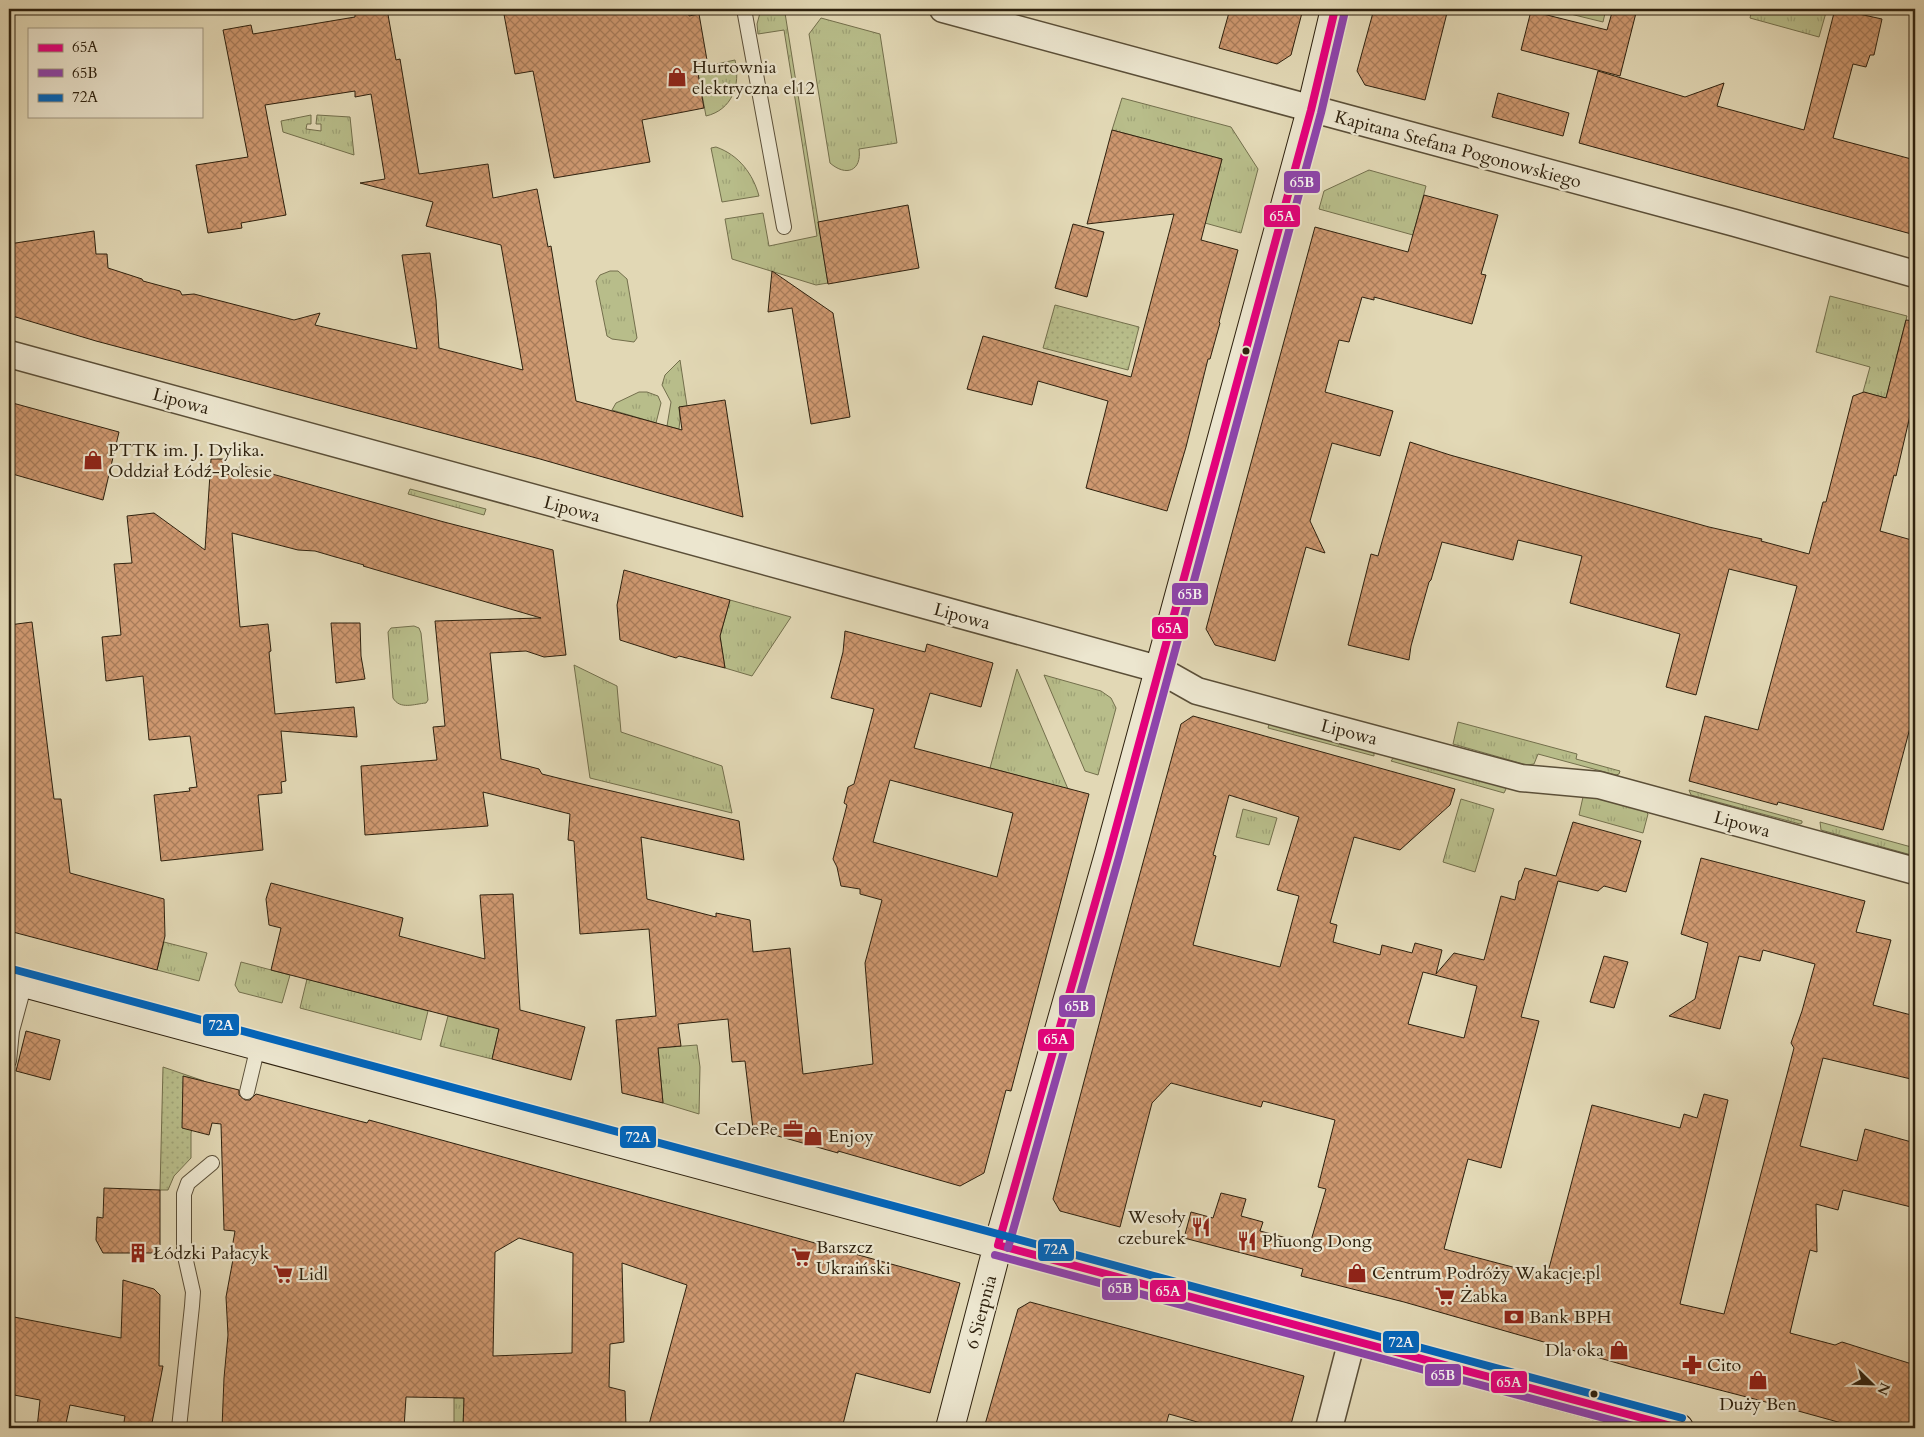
<svg xmlns="http://www.w3.org/2000/svg" width="1924" height="1437" font-family="Cardo,serif">
  <defs>
    <pattern id="grass-tufts" width="24" height="20" patternUnits="userSpaceOnUse" patternTransform="scale(1.25)"><rect width="24" height="20" fill="#b8bd8a"/><path d="M3 7l-1-3M5 7V3M7 7l1-3M15 17l-1-3M17 17v-4M19 17l1-3" fill="none" stroke="#9ea276"/></pattern>
    <pattern id="garden-dots" width="8" height="8" patternUnits="userSpaceOnUse" patternTransform="scale(1.25)"><rect width="8" height="8" fill="#b8bd8a"/><path d="M2 2h.1M6 6h.1" fill="none" stroke="#9ea276" stroke-width="1.8" stroke-linecap="round"/></pattern>
    <pattern id="building-cross-hatch" width="8" height="8" patternUnits="userSpaceOnUse" patternTransform="scale(1.25)"><rect width="8" height="8" fill="#ce9870"/><path d="M0 0l8 8M0 8l8-8" fill="none" stroke="#a87c5a"/></pattern>
  </defs>
  <rect width="100%" height="100%" fill="#e2d8b5"/>
  <filter id="stains"><feTurbulence type="fractalNoise" baseFrequency=".004" numOctaves="4"/><feColorMatrix values="0 0 0 0 .2 0 0 0 0 .09 0 0 0 0 .02 0 0 0 .5 -.17"/></filter>
  <radialGradient id="worn" r=".72"><stop offset=".6" stop-color="#630" stop-opacity="0"/><stop offset="1" stop-color="#630" stop-opacity=".3"/></radialGradient>
  <!-- grass -->
  <path fill="url(#grass-tufts)" stroke="#736f4c" d="M761,9h10l14,4 43,270 -12,2 -84,-26 -7,-40 38,-6 6,33 48,-10 -33,-206 -26,4 -1,-10z
    M1550,9h56l-3,13z
    M1752,9h75l-8,28 -69,-19z
    M821,18l59,16 17,109 -38,6c3,22 -13,28 -29,14l-21,-129z
    M735,60c6,25 -3,50 -29,56l-9,-48z
    M1122,98l109,29 27,42 -17,64 -36,-10 17,-64 -110,-29z
    M311,115v9h-4l-1,5 15,2v-7h-5l1,-9 33,2 4,38 -71,-23 -2,-11z
    M716,147c23,8 37,27 43,49l-37,6 -11,-54z
    M1369,170l57,16 -13,49 -94,-26 5,-18z
    M610,271h8l9,8 10,59 -3,4 -22,-3 -5,-3 -11,-55 4,-6z
    M1830,296l77,20 -21,82 -23,-6 7,-25 -54,-15z
    M680,360l7,46 -8,1 1,12 -1,10 -12,-3 4,-24 -9,-17 3,-10z
    M639,392h8l11,4 3,7 -5,20 -44,-13 4,-7z
    M410,489l76,20 -2,6 -76,-21z
    M730,600l61,17 -39,59 -27,-8 -5,-32z
    M414,626l5,2 2,5 7,67 -2,3c-12,1 -26,7 -33,-5l-5,-66 3,-4z
    M574,665l43,21 4,46 101,34 10,47 -142,-35z
    M1017,669l51,120 -78,-21z
    M1044,675l57,16 10,7 5,10 -18,67 -13,-4z
    M1458,722l119,32 -1,5 44,12 -1,3 -3,1 -78,-21 -4,10 -7,1 -74,-21z
    M1269,724l105,28v4l-106,-28z
    M1395,756l109,30 2,3 -2,4 -113,-32z
    M1689,790l113,31v2l-2,1 -109,-29z
    M1583,797h14l47,13 4,4 -5,19 -64,-18z
    M1461,799l33,10 -19,63 -32,-10z
    M1243,809l34,9 -8,27 -33,-8z
    M1820,822l95,26v8l-94,-26z
    M164,942l43,11 -8,28 -42,-11z
    M241,962l49,13 -8,28 -43,-11 -4,-7z
    M307,979l121,32 -7,29 -121,-32z
    M503,1012l-11,47 -52,-13 8,-30 42,11z
    M697,1045l3,22 -1,47 -36,-11 -5,-55z
    M454,1398h10l-1,30h-9z"/>
  <!-- garden -->
  <path fill="url(#garden-dots)" stroke="#736f4c" d="M1055,305l84,22 -11,43 -85,-22z
    M163,1067l41,14 -13,52v25l-17,18 -6,14h-8z"/>
  <!-- building -->
  <path fill="url(#building-cross-hatch)" stroke="#2e210e" fill-rule="evenodd" d="M355,9h32l9,51 4,-1 19,115 69,-10 5,34 44,-9 11,58 3,-1 25,155 106,29 -3,-23 46,-7 18,117 -203,-58 -444,-118 -87,-26v-71l85,-13 2,23h11l1,14 34,11 1,2 37,10 2,4 12,-1 100,26 26,-7 -5,12 102,24 -15,-94 28,-2 6,47 3,48 84,22 -22,-125 -75,-19 7,-24 -73,-19 25,-4 -14,-85 -16,3v-6l-90,14 21,110 -45,8 1,5 -34,5 -12,-68 52,-8 -25,-127 28,-5 2,9 102,-17z
    M503,9h185l1,7 10,-2 9,52 -11,2 7,40 -62,12 8,42 -96,16 -21,-107 -18,3z
    M1230,9h73l-12,46 -14,9 -58,-16z
    M1374,9h74l-23,91 -60,-15 -8,-14z
    M1613,9h24l-17,67 -99,-26 10,-39 76,19z
    M1835,9h26l-2,5 23,5 -8,36h-4l-4,12 -13,-3 -20,74 82,22v75l-336,-92 19,-72 87,26 39,-14 -7,23 87,24z
    M1498,93l71,20 -6,23 -71,-19z
    M1112,130l110,29 -21,81 37,10 -19,72 1,1 -10,36h-2l-22,88 -19,64 -81,-23 22,-87 -70,-20 -6,24 -65,-16 16,-53 148,41 43,-163 -87,10z
    M1424,195l74,20 -17,59 5,1 -14,49 -98,-27v3l-12,-3 -13,45 -10,-2 -14,52 68,19 -13,45 -48,-13 -22,78 15,32 -19,-6 -31,114 -60,-16 -9,-16 109,-402 93,25z
    M908,205l11,63 -91,16 -10,-62z
    M1073,224l31,8 -17,65 -32,-9z
    M772,271l61,42 17,104 -39,7 -19,-116 -24,4z
    M1906,320l9,1v73l-19,82 -2,-1 -14,56 35,10v168l-32,121 -105,-28 -1,3 -88,-24 16,-65 53,14 39,-144 -68,-17 -33,126 -30,-8 14,-53 -110,-31 12,-47 -64,-16 -5,20 -71,-18 -11,38 -2,2 -18,64 -2,14 -61,-15 23,-91 7,2 32,-114 40,13 259,72 53,12 -1,2 48,13 14,-52h3l27,-106 11,-4 22,6z
    M9,402l110,30 -16,68 -94,-27z
    M211,459h15l1,15 10,3 3,-12 204,57 109,28 13,105 -22,2 -18,-6 -36,2 11,106 38,10 3,5 40,10 157,37 5,39 -103,-23 6,62 69,18v-4l34,7 3,32 37,-4 13,126 70,-10 -8,-101 17,-63 -22,-6v-5l-19,-3 -4,-19 -4,-8 14,-54 -3,-2 4,-16 6,-3 20,-75 -43,-11 12,-46 2,-21 80,21 2,-8 66,19 -12,44 -51,-14 -16,55 175,46 -78,297 -5,-1 -22,83 -24,13 -122,-35v2l-85,-24 -8,-68 -13,1 -4,-43 -50,5 3,22 -23,2 5,55 -41,-10 -6,-73 40,-4 -7,-87 -69,5 -6,-93 -6,-1 2,-26 -87,-22 5,34 -123,9 -4,-69 76,-6 -4,-33 12,-1 -10,-105 106,-3 -178,-52 1,-1 -32,-9 -17,-5 -17,-1 -66,-17 8,94 28,-3 3,27 -2,1 6,62 79,-7 3,30 -76,-6 5,50 -5,1 1,11 -24,2 5,55 -102,11 -7,-66 36,-4 -1,-3 8,-1 -7,-51 -41,4 -6,-64 -37,5 -4,-44 19,-2 -7,-71 18,-1 -5,-47 27,-3 51,37zM890,780l123,33 -16,64 -124,-35z
    M624,570l106,30 -10,36 5,32 -46,-12 -3,2 -56,-18 -3,-35z
    M32,622l22,177h7l9,74 94,26 1,37 -8,34 -148,-39v-306z
    M331,623h29l1,33 4,23 -29,4z
    M1193,716l262,73 -5,16 -50,45 -46,-13 -24,86 7,2 -4,17 47,13 2,-10 30,8 3,-10 27,7 -6,24 18,-21 30,7 17,-64 14,4 4,-19 2,-1 4,-12 31,8 17,-54 68,19 -15,51 -22,-6 -6,5 -40,-10 -37,136 18,4 -38,147 -33,-9 -24,90 103,27 45,-171 88,23 4,-14 13,4 7,-24 24,6 -48,204 44,10 70,-266 -3,-5 11,-32 13,-47 -52,-14 -3,11 -21,-5 -19,73 -51,-13 26,-17 13,-56 -27,-9 20,-76 164,43 -9,31 35,8 -18,65 42,11v64l-92,-22 -23,88 57,15 8,-32 50,14v65l-72,-18 -5,20 -22,-6 1,48 -7,-2 -20,83 45,12 7,-3 73,23v63h-55l-22,-6 -76,-21 -131,-34 -227,-65 -103,-26 2,-7 -119,-31 7,-26 22,6 8,-25 25,6 -5,17 22,6 -3,9 50,13 16,-55 -8,-2 17,-67 -72,-19 -2,6 -90,-24 -19,20 -32,124 -60,-16 -7,-12 57,-216 71,-259zM1229,795l70,22 -22,73 22,6 -19,71 -87,-22 23,-89 -3,-1zM1423,972l54,14 -13,52 -56,-14z
    M271,883l132,35 -4,18 86,23 -5,-64 33,-1 7,116 65,17 -14,53 -79,-21 7,-30 -228,-59 10,-42 -12,-3 -3,-26z
    M1604,956l24,6 -14,46 -24,-6z
    M26,1031l34,9 -10,40 -34,-9z
    M183,1076l56,14v5l6,5h5l6,-6 111,29 2,-3 591,163 -30,110 -74,-20 -14,55h-194l39,-143 -65,-22 2,79 -14,2 -1,43 16,4 1,37h-163l1,-30 -58,-1 -2,31h-182l2,-50 4,-43 -2,-38 8,-43h-3l4,-23 -11,-1 -3,-106 -9,-1 -3,12 -27,-7zM519,1238l54,15 -1,100 -79,3 2,-104z
    M104,1188l56,2v63h-57l-7,-13 1,-23 6,1z
    M123,1280l31,9 6,6 -1,71h4l-12,62h-28l2,-12 -55,-11 -5,23h-28l3,-28 -31,-6v-78l112,22z
    M1030,1302l274,74 -14,52h-54l-1,-2 -20,1 -46,-13 -4,14h-181l34,-119z"/>
  <g fill="none" stroke-linecap="round" stroke-linejoin="round">
    <defs>
      <path id="lane" d="M744,9l40,218
        M9,1061l3,-30 13,-48
        M247,1092l11,-46
        M179,1428l13,-122 1,-14 -9,-40v-58l4,-11 24,-20"/>
      <path id="street" d="M943,9l792,214 180,51
        M9,354l1149,315 39,22 118,32 206,55 78,7 316,86
        M1329,1428l23,-88"/>
      <path id="secondary" d="M9,979l1670,449
        M950,1428l48,-183 111,-391 202,-744 24,-101"/>
    </defs>
    <!-- lane casing -->
    <use href="#lane" stroke="#5b4f38" stroke-width="16"/>
    <!-- street casing -->
    <use href="#street" stroke="#5b4f38" stroke-width="29"/>
    <!-- secondary casing -->
    <use href="#secondary" stroke="#2e210e" stroke-width="30"/>
    <!-- lane -->
    <use href="#lane" stroke="#ece6cf" stroke-width="14"/>
    <!-- street -->
    <use href="#street" stroke="#ece6cf" stroke-width="26"/>
    <!-- secondary -->
    <use href="#secondary" stroke="#ece6cf" stroke-width="28"/>
    <defs>
      <path id="bus-1" d="M998,1245l111,-391 202,-744 24,-101
        M998,1245l681,183"/>
      <path id="bus-2" d="M1008,1248l111,-391 202,-744 24,-102
        M995,1255l646,173"/>
      <path id="bus-3" d="M12,969l1670,449"/>
    </defs>
    <!-- bus-1 casing -->
    <use href="#bus-1" stroke="#ece6cf" stroke-width="11"/>
    <!-- bus-2 casing -->
    <use href="#bus-2" stroke="#ece6cf" stroke-width="11"/>
    <!-- bus-3 casing -->
    <use href="#bus-3" stroke="#ece6cf" stroke-width="11"/>
    <!-- bus-1 -->
    <use href="#bus-1" stroke="#e5007d" stroke-width="8"/>
    <!-- bus-2 -->
    <use href="#bus-2" stroke="#8e44ad" stroke-width="8"/>
    <!-- bus-3 -->
    <use href="#bus-3" stroke="#0065bd" stroke-width="8"/>
  </g>
  <!-- icons -->
  <defs>
    <symbol id="shop-bare" viewBox="-9 -9 18 18"><path d="M-5-2.5h2.3a2.7 3.5 0 0 1 5.4 0H5L5.5 6h-11ZM-1.5-2.5h3a1.5 2.3 0 0 0-3 0Z" fill="#8f2418" stroke="#ece6cf" stroke-width="2.5" paint-order="stroke"/></symbol>
    <symbol id="office-bare" viewBox="-9 -9 18 18"><path d="M-6-3h4V-5.5h4V-3h4V5H-6ZM-1-4.5V-3h2v-1.5ZM-6 0V1H6V0Z" fill="#8f2418" stroke="#ece6cf" stroke-width="2.5" paint-order="stroke"/></symbol>
    <symbol id="restaurant-bare" viewBox="-9 -9 18 18"><path d="M-5-6h1v4h1v-4h1v4h1v-4h1v5L-1.5 .5V6h-2V.5L-5-1ZM5-6V6H3V1.5H1.5Q1.5-4 5-6Z" fill="#8f2418" stroke="#ece6cf" stroke-width="2.5" paint-order="stroke"/></symbol>
    <symbol id="building-bare" viewBox="-9 -9 18 18"><path d="M-4-6H4V6H1V3H-1V6H-4ZM-2.5-4.3h1.7v1.8h-1.7ZM.8-4.3h1.7v1.8H.8ZM-2.5-1h1.7V.8h-1.7ZM.8-1h1.7V.8H.8Z" fill="#8f2418" stroke="#ece6cf" stroke-width="2.5" paint-order="stroke"/></symbol>
    <symbol id="supermarket-bare" viewBox="-9 -9 18 18"><path d="M-6-5.5h2.5l.6 2H6L4.5 2H-2.5L-4.4-4H-6ZM-1.5 3.2a1.3 1.3 0 1 0 .1 0ZM3 3.2a1.3 1.3 0 1 0 .1 0Z" fill="#8f2418" stroke="#ece6cf" stroke-width="2.5" paint-order="stroke"/></symbol>
    <symbol id="bank-bare" viewBox="-9 -9 18 18"><path d="M-6-4H6V4H-6ZM0-2.3a2.3 2.3 0 1 0 0 4.6a2.3 2.3 0 1 0 0-4.6Z" fill="#8f2418" stroke="#ece6cf" stroke-width="2.5" paint-order="stroke"/></symbol>
    <symbol id="pharmacy-bare" viewBox="-9 -9 18 18"><path d="M-2-6h4v4h4v4h-4v4h-4v-4h-4v-4h4Z" fill="#8f2418" stroke="#ece6cf" stroke-width="2.5" paint-order="stroke"/></symbol>
  </defs>
  <g fill-rule="evenodd">
    <use href="#shop-bare" x="663" y="63" width="28" height="28"/>
    <use href="#shop-bare" x="79" y="446" width="28" height="28"/>
    <use href="#office-bare" x="779" y="1115" width="28" height="28"/>
    <use href="#shop-bare" x="799" y="1122" width="28" height="28"/>
    <use href="#restaurant-bare" x="1187" y="1213" width="28" height="28"/>
    <use href="#restaurant-bare" x="1233" y="1227" width="28" height="28"/>
    <use href="#building-bare" x="124" y="1239" width="28" height="28"/>
    <use href="#supermarket-bare" x="787" y="1243" width="28" height="28"/>
    <use href="#shop-bare" x="1343" y="1259" width="28" height="28"/>
    <use href="#supermarket-bare" x="269" y="1260" width="28" height="28"/>
    <use href="#supermarket-bare" x="1431" y="1282" width="28" height="28"/>
    <use href="#bank-bare" x="1500" y="1303" width="28" height="28"/>
    <use href="#shop-bare" x="1605" y="1336" width="28" height="28"/>
    <use href="#pharmacy-bare" x="1678" y="1351" width="28" height="28"/>
    <use href="#shop-bare" x="1744" y="1366" width="28" height="28"/>
  </g>
  <!-- markers -->
  <g fill="#2e210e" stroke="#ece6cf" stroke-width="2">
    <circle cx="1246" cy="351" r="4.5"/>
    <circle cx="1594" cy="1394" r="4.5"/>
  </g>
  <g text-anchor="middle" stroke-width="4.5" stroke-linejoin="round" paint-order="stroke">
    <!-- poi labels -->
    <g font-size="18" fill="#2e210e" stroke="#ece6cf" text-anchor="start">
      <text x="692" y="73">Hurtownia<tspan x="692" dy="21">elektryczna el12</tspan></text>
      <text x="108" y="456">PTTK im. J. Dylika.<tspan x="108" dy="21">Oddział Łódź-Polesie</tspan></text>
      <text x="778" y="1135" text-anchor="end">CeDePe</text>
      <text x="828" y="1142">Enjoy</text>
      <text x="1186" y="1223" text-anchor="end">Wesoły<tspan x="1186" dy="21">czeburek</tspan></text>
      <text x="1262" y="1247">Phuong Dong</text>
      <text x="816" y="1253">Barszcz<tspan x="816" dy="21">Ukraiński</tspan></text>
      <text x="153" y="1259">Łódzki Pałacyk</text>
      <text x="1372" y="1279">Centrum Podróży Wakacje.pl</text>
      <text x="298" y="1280">Lidl</text>
      <text x="1460" y="1302">Żabka</text>
      <text x="1529" y="1323">Bank BPH</text>
      <text x="1604" y="1356" text-anchor="end">Dla oka</text>
      <text x="1707" y="1371">Cito</text>
      <text x="1758" y="1410" text-anchor="middle">Duży Ben</text>
    </g>
    <!-- street labels -->
    <g font-size="18" fill="#2e210e" stroke="#ece6cf">
      <text transform="translate(1458 149) rotate(15)" y="6">Kapitana Stefana Pogonowskiego</text>
      <text transform="translate(181 401) rotate(15)" y="6">Lipowa</text>
      <text transform="translate(572 509) rotate(15)" y="6">Lipowa</text>
      <text transform="translate(962 616) rotate(15)" y="6">Lipowa</text>
      <text transform="translate(1349 732) rotate(14)" y="6">Lipowa</text>
      <text transform="translate(1742 824) rotate(15)" y="6">Lipowa</text>
      <text transform="translate(981 1312) rotate(-75)" y="6">6 Sierpnia</text>
    </g>
  </g>
  <g stroke="#ece6cf" stroke-width="2">
    <rect x="1283" y="170" width="38" height="24" rx="5" fill="#8e44ad"/>
    <rect x="1263" y="204" width="38" height="24" rx="5" fill="#e5007d"/>
    <rect x="1171" y="582" width="38" height="24" rx="5" fill="#8e44ad"/>
    <rect x="1151" y="616" width="38" height="24" rx="5" fill="#e5007d"/>
    <rect x="1058" y="994" width="38" height="24" rx="5" fill="#8e44ad"/>
    <rect x="202" y="1013" width="38" height="24" rx="5" fill="#0065bd"/>
    <rect x="1037" y="1028" width="38" height="24" rx="5" fill="#e5007d"/>
    <rect x="619" y="1125" width="38" height="24" rx="5" fill="#0065bd"/>
    <rect x="1037" y="1238" width="38" height="24" rx="5" fill="#0065bd"/>
    <rect x="1101" y="1277" width="38" height="24" rx="5" fill="#8e44ad"/>
    <rect x="1149" y="1279" width="38" height="24" rx="5" fill="#e5007d"/>
    <rect x="1382" y="1330" width="38" height="24" rx="5" fill="#0065bd"/>
    <rect x="1424" y="1363" width="38" height="24" rx="5" fill="#8e44ad"/>
    <rect x="1490" y="1370" width="38" height="24" rx="5" fill="#e5007d"/>
  </g>
  <g font-size="14" text-anchor="middle" font-weight="bold" fill="#fff">
    <text x="1302" y="187">65B</text>
    <text x="1282" y="221">65A</text>
    <text x="1190" y="599">65B</text>
    <text x="1170" y="633">65A</text>
    <text x="1077" y="1011">65B</text>
    <text x="221" y="1030">72A</text>
    <text x="1056" y="1044">65A</text>
    <text x="638" y="1142">72A</text>
    <text x="1056" y="1254">72A</text>
    <text x="1120" y="1293">65B</text>
    <text x="1168" y="1296">65A</text>
    <text x="1401" y="1347">72A</text>
    <text x="1443" y="1380">65B</text>
    <text x="1509" y="1387">65A</text>
  </g>
  <!-- margin -->
  <rect width="1924" height="1437" fill="none" stroke="#e2d8b5" stroke-width="30"/>
  <rect x="10" y="10" width="1904" height="1417" fill="none" stroke="#2e210e" stroke-width="2.5"/>
  <rect x="15" y="15" width="1894" height="1407" fill="none" stroke="#2e210e"/>
  <!-- legend -->
  <rect x="28" y="28" width="175" height="90" fill="#ece6cf" stroke="#a09782"/>
  <rect x="38" y="44" width="25" height="8" fill="#e5007d" stroke="#a09782"/>
  <text x="72" y="52" font-size="15" fill="#2e210e">65A</text>
  <rect x="38" y="69" width="25" height="8" fill="#8e44ad" stroke="#a09782"/>
  <text x="72" y="78" font-size="15" fill="#2e210e">65B</text>
  <rect x="38" y="94" width="25" height="8" fill="#0065bd" stroke="#a09782"/>
  <text x="72" y="102" font-size="15" fill="#2e210e">72A</text>
  <!-- north arrow -->
  <g transform="translate(1872 1384) rotate(113)" stroke="#ece6cf" stroke-width="4" paint-order="stroke">
  <path d="M0-4L9 19L0 12L-9 19Z" fill="#2e210e"/>
  <text y="-8" font-size="14" font-weight="bold" text-anchor="middle" fill="#2e210e">N</text>
  </g>
  <rect width="100%" height="100%" filter="url(#stains)"/>
  <rect width="100%" height="100%" fill="url(#worn)"/>
</svg>
